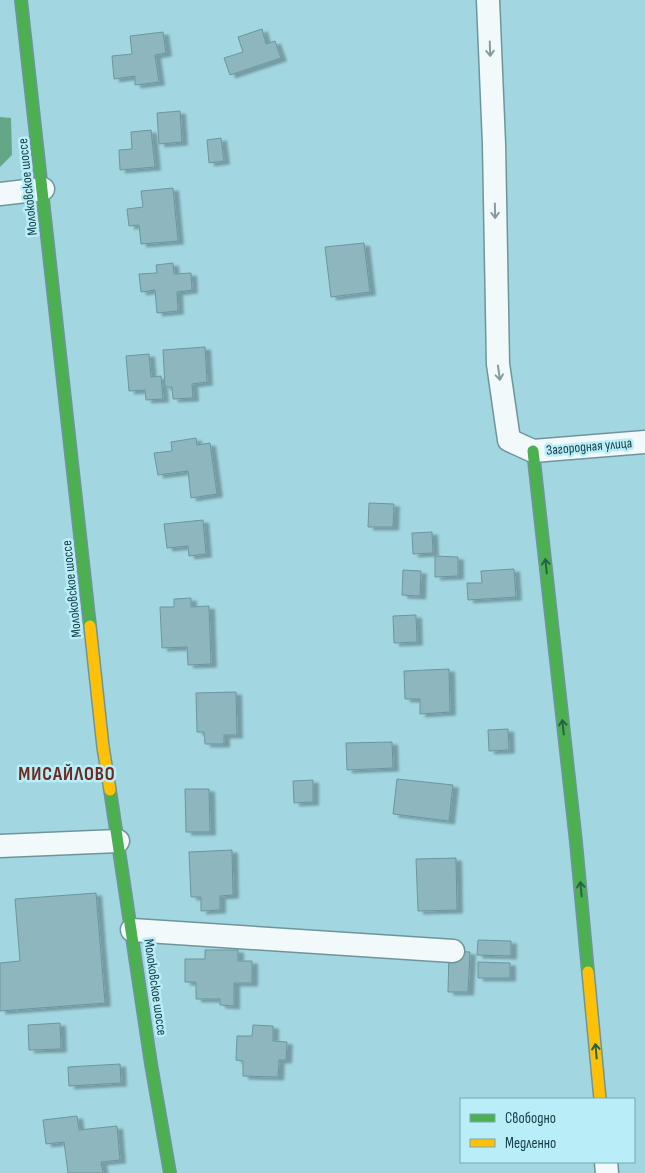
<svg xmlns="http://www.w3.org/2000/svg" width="645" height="1173" font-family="'Sofia Sans Condensed',sans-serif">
  <defs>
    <filter id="shadow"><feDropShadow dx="5.5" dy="3" stdDeviation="1" flood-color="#0004"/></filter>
  </defs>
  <rect width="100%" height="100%" fill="#a2d6e0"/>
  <!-- water -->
  <path fill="#64a786" d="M0,117l11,1 1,37 -12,12z"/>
  <!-- building -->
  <path fill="#8db6be" stroke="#6a979f" filter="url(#shadow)" d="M262,29l4,15 9,-3 6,17 -51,17 -6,-17 19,-6 -5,-15z
    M163,32l3,21 -11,2 4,27 -24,3v-9l-21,3 -2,-23 20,-2 -2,-18z
    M180,111l2,31 -23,2 -2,-31z
    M151,130l4,37 -35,3 -1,-20 13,-1 -1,-17z
    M221,138l3,23 -15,2 -2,-23z
    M173,188l5,53 -37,3 -2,-19 -10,1 -2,-17 16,-2 -2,-16z
    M364,243l6,49 -39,5 -6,-50z
    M173,263l1,11 17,-1 1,17 -15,2 1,19 -21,2 -2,-23 -14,2 -2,-18 18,-1 -1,-8z
    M205,347l2,35 -15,2 1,14 -20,1 -1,-12h-7l-2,-37z
    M149,354l2,23 10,-1 2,23 -17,1 -1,-10 -16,1 -3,-35z
    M196,438l1,7 13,-2 7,51 -26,4 -3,-27 -30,4 -4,-22 18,-2 -1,-9z
    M369,503l25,1 -1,23h-25z
    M203,520l3,34 -17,2 -1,-10 -21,2 -3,-24z
    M432,532l1,21 -20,1 -1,-21z
    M435,556l23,1v19l-23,1z
    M514,569l2,28 -48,3 -1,-17h15l-1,-12z
    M403,570l18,1 -1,25 -18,-1z
    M191,598v9l18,-1 2,58 -23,1 -1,-18 -25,1 -2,-41h14v-8z
    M416,615l1,27 -23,1 -1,-27z
    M449,669l1,43 -30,2v-15h-15l-1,-28z
    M236,692l1,43h-13v9h-19l-1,-12h-7l-1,-39z
    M508,729l1,21 -20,1 -1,-21z
    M392,742l1,26 -46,2 -1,-27z
    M397,779l56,6 -4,36 -56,-7z
    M313,780v22l-19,1 -1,-22z
    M185,789h24l1,43h-24z
    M232,850l1,45 -13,1v14l-19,1v-14h-10l-2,-45z
    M456,858l1,52 -39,1 -2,-52z
    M96,893l9,110 -105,8v-48l20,-2 -5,-62z
    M478,940l33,1v15l-34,-1z
    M205,950h33v11h14v22h-18v23l-14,-1v-6h-24v-17h-11v-23h20z
    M449,951l21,1 -2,40h-20z
    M478,962l32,1v15h-32z
    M60,1023l1,26 -32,1 -1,-25z
    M253,1025l20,1v15l14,1 -1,18h-7l-1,17 -35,-1v-15l-7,-1 1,-24h15z
    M120,1064l1,19 -52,3 -1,-19z
    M77,1116l2,14 38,-4 3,34 -19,2 2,11h-35l-4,-31 -18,2 -3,-24z"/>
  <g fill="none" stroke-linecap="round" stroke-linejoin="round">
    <defs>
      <path id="street" d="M488,0l6,144 4,220 11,76 24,11 112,-9
        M0,194l43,-5
        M0,846l118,-5
        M132,930l321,21
        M606,1162l1,11"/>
      <path id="fast" d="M21,0l69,626
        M533,451l43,391 12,130
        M110,790l41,274 19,109"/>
      <path id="slow" d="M90,626l13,121 7,43
        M588,972l12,127"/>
    </defs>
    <!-- street casing -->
    <use href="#street" stroke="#6f959c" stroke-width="25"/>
    <!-- fast casing -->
    <use href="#fast" stroke="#6f959c" stroke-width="14"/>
    <!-- slow casing -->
    <use href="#slow" stroke="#6f959c" stroke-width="14"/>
    <!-- street -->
    <use href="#street" stroke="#f1f9fa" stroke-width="22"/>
    <!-- fast -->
    <use href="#fast" stroke="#4caf50" stroke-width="11"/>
    <!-- slow -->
    <use href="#slow" stroke="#ffc107" stroke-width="11"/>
  </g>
  <!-- one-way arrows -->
  <defs><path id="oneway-shaft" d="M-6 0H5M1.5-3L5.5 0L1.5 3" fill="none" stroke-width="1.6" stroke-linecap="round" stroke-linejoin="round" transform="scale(1.25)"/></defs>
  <g stroke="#849ca0">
    <use href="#oneway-shaft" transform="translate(490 49) rotate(88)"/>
    <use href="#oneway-shaft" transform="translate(495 211) rotate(89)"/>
    <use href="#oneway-shaft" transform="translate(499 373) rotate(82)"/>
  </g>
  <g stroke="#28614a">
    <use href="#oneway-shaft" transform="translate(546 566) rotate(-96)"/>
    <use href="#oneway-shaft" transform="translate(563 727) rotate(-96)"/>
    <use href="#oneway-shaft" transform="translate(581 889) rotate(-95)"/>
    <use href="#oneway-shaft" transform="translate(596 1051) rotate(-95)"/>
  </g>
  <g text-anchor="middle" stroke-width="5" stroke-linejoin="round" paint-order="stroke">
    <!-- street labels -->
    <g font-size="14" fill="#184047" stroke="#b9eef8">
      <text transform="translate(27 187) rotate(-96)" y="5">Молоковское шоссе</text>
      <text transform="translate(589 446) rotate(-5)" y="5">Загородная улица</text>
      <text transform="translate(71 589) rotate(-96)" y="5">Молоковское шоссе</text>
      <text transform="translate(156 987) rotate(82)" y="5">Молоковское шоссе</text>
    </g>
    <!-- district labels -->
    <g font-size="19" font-weight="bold" letter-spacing="1" fill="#6f2a1f" stroke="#b9eef8">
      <text x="67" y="780">МИСАЙЛОВО</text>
    </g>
  </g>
  <!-- legend -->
  <rect x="460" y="1098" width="175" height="65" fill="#b9eef8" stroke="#79a8b1"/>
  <rect x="470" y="1114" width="25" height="8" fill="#4caf50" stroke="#79a8b1"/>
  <text x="505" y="1123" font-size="15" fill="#184047">Свободно</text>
  <rect x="470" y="1139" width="25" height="8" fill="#ffc107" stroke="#79a8b1"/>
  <text x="505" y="1148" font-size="15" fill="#184047">Медленно</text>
</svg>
